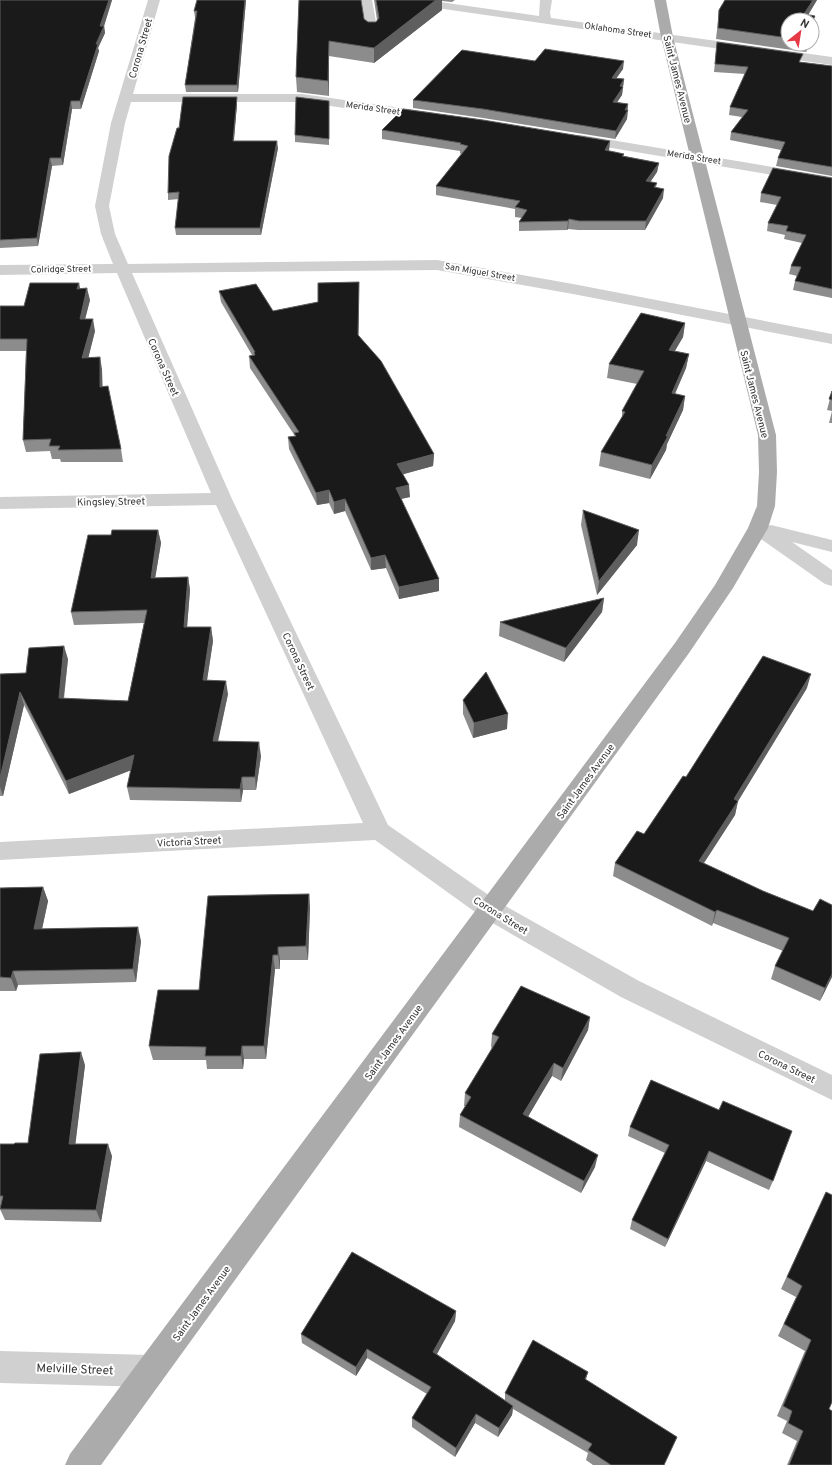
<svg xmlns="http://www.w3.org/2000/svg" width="832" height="1465" font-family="Overpass,sans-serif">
  <rect width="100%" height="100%" fill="#fff"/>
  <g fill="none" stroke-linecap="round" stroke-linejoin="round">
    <!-- minor -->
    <path fill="#d0d0d0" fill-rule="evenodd" d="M148,0h12l-27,94h169l128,18 5,1 2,3 -2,3 -5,1 -128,-18h-171l-6,21 -16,83 6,28 13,30 309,-4 136,24 259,50v10l-259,-50 -136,-24 -305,3 100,226 156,326 112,78 139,78 193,94v25l-211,-103 -139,-80 -107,-77 -375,20v-18l363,-19 -147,-318 -216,4v-12l211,-4 -94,-220 -117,2v-10l113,-1 -12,-30 -6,-28 16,-83z
      M360,0h12l6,33 -2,3h-8l-2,-3z
      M396,0h30l113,16 1,-16h12l-2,13 1,5 281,39v8l-430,-62 -4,-1z
      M581,135l251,42v8l-256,-43 -2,-3 2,-3z
      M758,522l10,4 3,-1 61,15v12l-40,-10 40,28v16l-7,-2 -74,-52 -3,-4 3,-4z
      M0,1351l150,4 11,5 5,11 -5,11 -11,5 -150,-4z"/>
    <!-- major -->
    <path fill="#ababab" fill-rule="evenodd" d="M654,0h12l7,37 103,398 1,37 -2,34 -7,22 -35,60 -44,65 -588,812h-36l5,-11 605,-811 40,-58 33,-57 9,-22 2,-34 -1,-37 -97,-398z"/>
  </g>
  <!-- wall -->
  <path fill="#8c8c8c" d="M0,0h112l-8,26 1,7 -7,15 1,3 -18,58h-9l-9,56 -11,1 -14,80 -38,2z
    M246,0l-8,92h-52l-1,-7 10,-67 -1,-7z
    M299,0l65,19 4,3h8l1,-2 -3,-20h81l-3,2 -10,-1v9l-68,53 -45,-7v40l-32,-4 -1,-15z
    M725,0h92l-9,15 7,1 -1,5 2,1 -2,11 -26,-13v24h21l-3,8 -90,-13 2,-18 1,-11z
    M717,42l84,20 31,4v110l-56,-10 2,-8 3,-8 -51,-10 1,-8 11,-15 -13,-2 1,-8 15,-33 -31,-2z
    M535,61l88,8 -7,9 8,1 -2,16 -5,7 11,2 -1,6h1l-1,9 -12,20 -132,-21 -70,-10v-8z
    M237,104l-3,37 44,7 -17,87h-85l-1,-7 4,-29 -11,1v-7l11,-65z
    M329,107v38l-34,-3v-7z
    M382,130l228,11 -1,9v1l15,3v2l35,7 -2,9 -7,10 7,1 -1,4 7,11 -18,32h-67l-10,-1 -1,1 -48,1v-9l3,-4 -7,-1v-8l-79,-14v-9l25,-32 -1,-1v-2l-78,-12z
    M832,178v120l-39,-8 2,-9 2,-5 -8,-2 2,-8 11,-23 -18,-4 1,-4 -18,-4 1,-8 9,-18 -17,-3 1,-9z
    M359,282l-1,53 76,119 -1,12 -30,8 7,23 -9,2 38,92 -40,8 -13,-31 -15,2 -26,-59 -11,3 -5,-11 -12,2 -28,-56 -1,-12 7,-1 -45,-68 -1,-12 3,-1 -31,-53 -2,-11 54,20 45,-9z
    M79,283l1,6 10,11 -5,19 10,12 -7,27 14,11v17l19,63 2,13h-62l-1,-3h-8l-2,-8 -24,1 -3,-12 3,-89h-26v-45h24z
    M685,323l-2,14 -8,14 14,3 -3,14 -11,26 10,2 -2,14 -16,34 -1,6 -16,29 -51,-13 2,-14 21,-35v-6l15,-27 -30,-6 2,-14z
    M832,391v32h-3l3,-12 -5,-1z
    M583,510l54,35 -40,50 -16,-70z
    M158,530l3,13 -6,35 33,-1 2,13 -3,37h24l2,14 -6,39 21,14 -10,48 43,14 -5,34h-13l-2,12 -111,-2 -3,-13 4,-17 -62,24 -45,-89 -21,91h-3v-122l26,-1 42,-14 -4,40 64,2 16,-78 -70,2 -3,-13 40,-77z
    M604,598l-2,14 -38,50 -65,-26 1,-14z
    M807,688l-69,113 -3,14 -31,48 59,28 50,20 19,-6v72l-12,24 -49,-22 4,-13 8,-15 -70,-28 -1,3 -99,-50 2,-13 29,-29 42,-57z
    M463,700l44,29 -34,9 -10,-24z
    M43,887l5,14 -6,28 99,12 -5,41 -118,3 -2,6h-16v-103z
    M309,894l1,14 -2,52h-28v9h-5l-9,90h-22l-1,10h-36l-1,-9h-53l-4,-14 50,-56z
    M590,1017l-2,13 -27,51 -9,-5 -24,40 67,51 -14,26 -122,-66 1,-12 5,-9h-1l1,-13 27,-45 -1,-1 1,-13z
    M85,1065l-10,79 37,12 -11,66 -96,-2 -5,-11v-65h14l14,-1z
    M651,1080l122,101 -4,9 -63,-29 -41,86 -35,-18 2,-9 33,-67 -37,-17 2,-9z
    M826,1192l3,217 3,56h-45l10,-24 -15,-8 5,-12 -10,-5 28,-65 -27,-15 18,-39 -15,-8z
    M456,1311l-1,10 -18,33 68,46v-7l83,-21 -2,8 91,57 -13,28h-71l-7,-5 2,-7 -75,-44 -1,6 -14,22 -23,-14 -20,34 -43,-30v-9l15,-24 -60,-36 -11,18 -54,-33 -1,-9z"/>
  <!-- shaded-wall -->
  <path fill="#5f5f5f" d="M109,0h3l-8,26 1,7 -7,15 1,3 -18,58 -1,-8 20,-75z
    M245,0h1l-8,92 -1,-7z
    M436,0h6v10l-68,53v-15z
    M813,0h4l-12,20 -1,-6z
    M816,22l-2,11 -2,5v-6z
    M329,41v55l-1,-15z
    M807,44h2l-3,8z
    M624,61l-1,8 -12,17 1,-8z
    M624,79l-2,16 -10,15 1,-8 7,-16z
    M237,97v7l-4,44v-7z
    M71,101l1,8 -9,56 -2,-7z
    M628,104l-1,15 -12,20 1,-8 9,-21z
    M277,141l1,7 -17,87 -1,-7z
    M610,141l-1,9 -5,9 1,-9z
    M50,158l2,8 -14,80 -1,-8z
    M659,163l-2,9 -12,18 1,-9z
    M664,189l-1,9 -18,32 1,-9z
    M569,219l-1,10 -1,1 1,-9z
    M359,282v11l-1,53v-11z
    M79,283l2,12 -4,-6z
    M87,288l3,12 -8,31 -2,-12z
    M93,319l2,12 -10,40 -3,-13z
    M685,323l-2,14 -16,27 2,-14z
    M689,354l-3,14 -17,39 3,-14z
    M100,357l2,12 1,30 -3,-12z
    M685,396l-2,14 -16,34 -1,6 -16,29 2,-14z
    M434,454l-1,12 -36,10v-12z
    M409,485l1,12 -14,3v-12z
    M329,490v13l-12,2 -1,-12z
    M345,499v12l-11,3v-12z
    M158,530l3,13 -8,48 -2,-13z
    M639,530l-2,15 -40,50 2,-14z
    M385,555l1,13 -15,2v-12z
    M188,577l2,13 -4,50 -2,-13z
    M439,579v12l-40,8v-12z
    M604,598l-2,14 -38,50 2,-14z
    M211,627l2,14 -8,52 -2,-13z
    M64,646l4,13 -6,52 -3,-13z
    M811,674l-4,14 -75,123 6,-10 -3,14 -39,60 3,-14 35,-62z
    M226,681l2,13 -13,60 -2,-13z
    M20,692l4,13 -21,91 -3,-9v-9z
    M508,714l-1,15 -34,9 1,-15z
    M259,742l2,14 -5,34 -1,-13z
    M134,755l3,13 -68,26 -3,-13z
    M242,777l1,13 -2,12 -1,-13z
    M43,887l5,14 -9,42 -5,-14z
    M309,894l1,14 -2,52 -2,-14z
    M717,910l-4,13 -1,3 3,-14z
    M138,927l3,14 -5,41 -3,-13z
    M278,947l2,13v9l-2,-14z
    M273,955l2,14 -9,90 -2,-13z
    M13,971l5,14 -2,6 -5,-13z
    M832,974v3l-12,24 5,-13z
    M590,1017l-2,13 -27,51 2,-13z
    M242,1046l2,13 -1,10 -2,-13z
    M81,1052l4,13 -11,91 -5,-12z
    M554,1063l-2,13 -30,51 1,-13z
    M108,1144l4,12 -11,66 -5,-12z
    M709,1151l-3,10 -41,86 3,-8z
    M598,1155l-3,12 -14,26 3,-12z
    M456,1311l-1,10 -22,40v-9z
    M367,1349v9l-11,18v-9z
    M513,1406l-1,9 -14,22 1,-9z
    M476,1414l-1,9 -20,34 1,-9z"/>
  <!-- building -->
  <path fill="#1a1a1a" stroke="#5f5f5f" d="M0,0h109l-9,26h4l-8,18h2l-18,57h-9l-10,57h-11l-13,80 -37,2z
    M197,0h48l-8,85h-52l12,-74h-3z
    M299,0h62l3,19 4,3h8l3,-4 -3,-18h60l-62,48 -45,-7 -1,40 -32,-4z
    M725,0h88l-9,14 11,2 -3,5 4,1 -4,10v-12h-24v18l-70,-10 1,-18z
    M717,42l86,12 -4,8 33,4v101l-54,-9 7,-16 -54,-10 17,-22 -18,-3 18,-40 -33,-3z
    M545,49l79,12 -12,17 12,1 -4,7 3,1 -10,15 15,2 -3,6h3l-12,21 -133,-22 -70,-9 49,-50 73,11z
    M183,97h54l-4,44h44l-17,87h-85l4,-36 -11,1 1,-37 8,-28h2z
    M296,97l33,4v38l-34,-4z
    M403,109l80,11 127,21 -5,9 19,4 -2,2 37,7 -13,18 11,2 -3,4 10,2 -18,32h-67l-10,-2 -1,2 -49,1 8,-12 -12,-3 5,-6 -84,-15 32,-40 -8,-2 1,-1 -79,-13z
    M773,168l59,10v111l-37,-8 6,-14 -10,-1 15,-31 -20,-4 2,-5 -20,-3 13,-26 -20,-4z
    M359,282l-1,53 23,26 53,93 -37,10 12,21 -13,3 43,91 -40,8 -14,-32 -14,3 -26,-59 -11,3 -5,-12 -13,3 -28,-56 8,-1 -2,-3 5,-1 -50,-76 6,-1 -1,-3h1l-36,-61 37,-7 17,27 45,-9v-19z
    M30,283h49l-2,6 10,-1 -7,31h13l-11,39 18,-1v30l8,-1 13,63 -63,1 2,-4h-11l2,-7 -28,1 4,-101h-27v-33h24z
    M641,313l44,10 -16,27 20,4 -17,39 13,3 -19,40h2l-16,29 -51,-13 24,-40 -3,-1 22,-40 -35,-7z
    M832,391v9l-3,-1z
    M583,510l56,20 -40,51z
    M112,530h46l-7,48 37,-1 -4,50h27l-8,53 23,1 -13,60 46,1 -4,35h-13l-2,12 -113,-2 7,-32 -68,26 -46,-89 -20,86v-104l26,-1 3,-25 35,-2 -5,52 69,3 19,-91 -76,2 17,-77h23z
    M604,598l-38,50 -66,-26z
    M763,656l48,18 -77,125 4,2 -39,60 64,30 50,20 7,-12 12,6v69l-7,14 -50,-22 14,-28 -72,-28 -2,2 -100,-49 22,-32 7,3 39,-58 3,1z
    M486,672l22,42 -34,9 -11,-23z
    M43,887l-9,42 104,-2 -5,42 -120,2 -2,7 -11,-1v-89z
    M309,894l-3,52 -28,1v8h-5l-9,91h-22l-1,10h-36l1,-9 -57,-1 9,-56h41l9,-94z
    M521,986l69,31 -27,51 -9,-5 -31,51 75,41 -14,26 -124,-66 11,-18 -6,-4 34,-56 -7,-3z
    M81,1052l-12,92h39l-12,66 -96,-1 3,-13h-3v-52h14l1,-1h13l12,-89z
    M651,1080l68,30 4,-9 69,30 -19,50 -64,-30 -41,88 -36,-19 37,-75 -39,-18z
    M826,1192l6,3v207l-3,7 3,2v54h-43l14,-34 -15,-8 4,-12 -9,-5 28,-66 -27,-16 18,-38 -15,-9z
    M352,1252l104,59 -23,41 80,54 -14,22 -23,-14 -20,34 -44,-30 19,-31 -64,-38 -11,18 -55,-33z
    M533,1340l55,32 -3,7 92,58 -13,28h-53l-23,-15 4,-6 -87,-51z"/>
  <g text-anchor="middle" stroke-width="4" stroke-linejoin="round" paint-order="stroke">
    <!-- far-street labels -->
    <g font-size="9" fill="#333" stroke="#fff">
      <text transform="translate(618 30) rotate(8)" y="3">Oklahoma Street</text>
      <text transform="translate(373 108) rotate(8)" y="3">Merida Street</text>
      <text transform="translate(694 157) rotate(9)" y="3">Merida Street</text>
      <text transform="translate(61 269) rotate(-1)" y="3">Colridge Street</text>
      <text transform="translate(480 272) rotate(10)" y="3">San Miguel Street</text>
    </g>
    <!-- street labels -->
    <g font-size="10" fill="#333" stroke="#fff">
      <text transform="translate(140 48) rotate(-74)" y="4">Corona Street</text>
      <text transform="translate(678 79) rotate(76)" y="4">Saint James Avenue</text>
      <text transform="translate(164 367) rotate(66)" y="4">Corona Street</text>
      <text transform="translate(755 394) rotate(76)" y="4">Saint James Avenue</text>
      <text transform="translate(111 501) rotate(-1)" y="4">Kingsley Street</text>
      <text transform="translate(299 661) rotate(65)" y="4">Corona Street</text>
      <text transform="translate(585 781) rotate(-54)" y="4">Saint James Avenue</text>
      <text transform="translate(189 841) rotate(-3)" y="4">Victoria Street</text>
      <text transform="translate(501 915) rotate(32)" y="4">Corona Street</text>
      <text transform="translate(393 1042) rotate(-54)" y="4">Saint James Avenue</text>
      <text transform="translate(787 1066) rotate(26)" y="4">Corona Street</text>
      <text transform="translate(201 1303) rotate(-54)" y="4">Saint James Avenue</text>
    </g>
    <!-- near-street labels -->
    <g font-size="12" fill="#333" stroke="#fff">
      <text transform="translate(75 1369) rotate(2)" y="4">Melville Street</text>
    </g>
  </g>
  <!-- north arrow -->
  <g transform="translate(800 32) rotate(30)"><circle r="19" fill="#ffffff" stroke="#adadad"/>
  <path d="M0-3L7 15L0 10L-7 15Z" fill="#e63946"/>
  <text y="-6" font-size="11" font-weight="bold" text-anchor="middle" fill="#333333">N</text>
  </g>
</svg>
